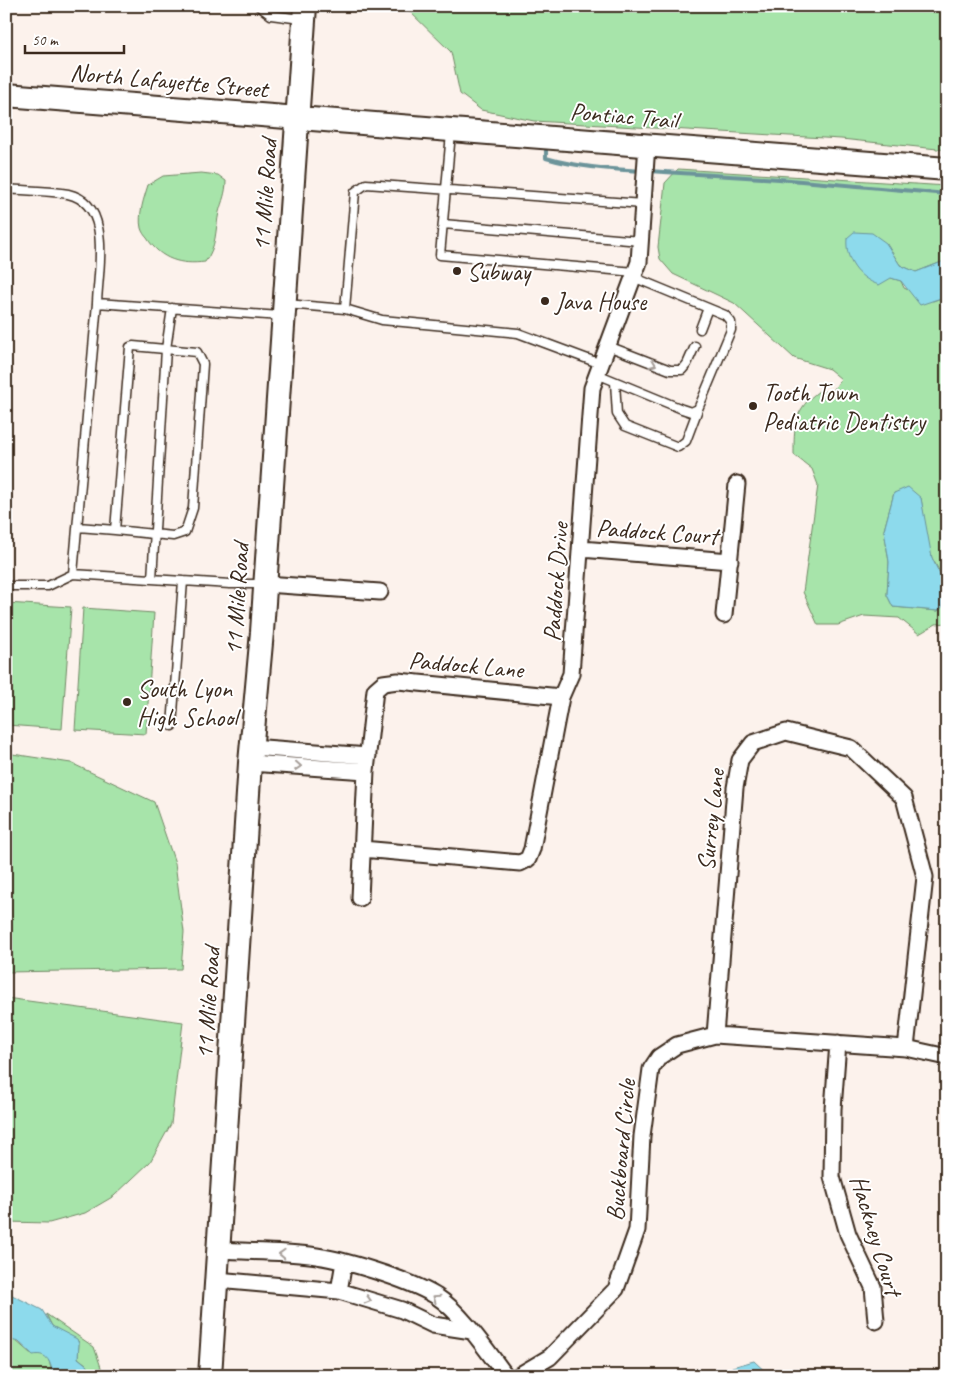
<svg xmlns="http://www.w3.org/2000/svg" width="953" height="1382" font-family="Caveat,sans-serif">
  <rect width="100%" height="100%" fill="#fcf2ec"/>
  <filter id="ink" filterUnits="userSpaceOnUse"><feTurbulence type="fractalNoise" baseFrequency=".02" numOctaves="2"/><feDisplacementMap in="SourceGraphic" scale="10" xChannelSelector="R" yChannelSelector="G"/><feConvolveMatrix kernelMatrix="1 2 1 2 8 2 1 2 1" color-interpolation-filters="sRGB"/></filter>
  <g filter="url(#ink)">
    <!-- green -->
    <path fill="#a7e4aa" stroke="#718764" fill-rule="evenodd" d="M404,6h543v144l-106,-11 -307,-18 -53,-11 -21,-16 -9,-42z
      M678,169l269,17v74l-31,12 -16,-7 -14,-22 5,35 10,3 3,7 29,13 14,-5v327l-11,1 -17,10 -20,-16 -35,-2 -26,9h-20l-15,-33 15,-107 -6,-16 -18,-14c0,-29 0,-46 25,-64l13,1 9,-13 -12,-10 -35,-11 -60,-55 -61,-29 -13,-15 -2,-12 7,-64zM894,493l27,5 7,48 4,12 9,16 -3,37 -45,-4 -6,-12 2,-33 -5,-32z
      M201,173l17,2 8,6c0,12 -4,20 -7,31 -4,19 -2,34 -14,50 -24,3 -44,-2 -58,-24 -2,-2 -5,-6 -6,-10 -3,-13 3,-30 7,-43l15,-9z
      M6,603l65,4 -9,122 -56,-4z
      M83,608l71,5 -8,121 -71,-4z
      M6,753l65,10 83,39 21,61 9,69 -3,37 -175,3z
      M6,998l177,24 -12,102 -21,38 -36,34 -29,17 -36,10 -43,-1z
      M46,1314l48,33 10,29h-15l-3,-12 -8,-6 1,-16 -27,-16z
      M6,1339l9,1 15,13 14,1 4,3 5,19h-47z"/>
    <!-- water -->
    <path fill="#8ddaec" stroke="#6c949a" d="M854,232l18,1 14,10 14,22 16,7 31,-12v36l-27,9 -19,-24 -10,-3 -12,7c-21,-7 -34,-25 -32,-47z
      M908,487l13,11 11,60 14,29v17l-8,7 -45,-4 -6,-12 2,-33 -5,-32 10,-37z
      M6,1292l36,18 10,16 25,13 2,5 -1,14 10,8 1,10h-36c-2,-13 -5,-24 -20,-21l-14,-13 -13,-3z
      M754,1361l16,15h-46l8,-9z"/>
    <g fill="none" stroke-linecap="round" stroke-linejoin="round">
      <!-- stream -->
      <path stroke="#6c949a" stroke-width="4" d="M546,144v14c30,9 64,11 95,13
        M648,171l131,8 168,15"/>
      <defs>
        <path id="lane" d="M259,6l12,9 30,4
          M451,133l-11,122 195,17
          M6,189c20,2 43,1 62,5 45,10 30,75 29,109l184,13
          M443,224l197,17
          M97,303l-24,271 157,10h34
          M286,304l59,5 10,-117 11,-8 277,20
          M345,309l37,11 136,13 83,31
          M700,329l8,-21
          M608,346l62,24h12l5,-6 8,-18
          M597,374l85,35 9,3 7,-3 33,-79v-8l-6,-7 -92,-38
          M615,382l2,32 8,12 53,21 8,-6 12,-32
          M78,527l37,3 15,-183 3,-1 64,6 6,12 -10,144 -8,24 -12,4 -58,-6
          M152,579l14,-230 6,-41
          M6,586h42l25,-12
          M172,726l11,-145"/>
        <path id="street" d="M581,549l149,12
          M266,584l114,8
          M724,615l13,-131
          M251,747l117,9
          M250,763l116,8
          M362,849l158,14 8,-4 4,-10 29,-152 10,-23 21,-286 47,-126 8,-118
          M360,898l6,-127 9,-81 8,-7 15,-2 163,16
          M715,1035l20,-247 5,-28 13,-17 33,-11 65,16 53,50 21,79 -19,171
          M838,1043l-5,66 -1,68 16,57 25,53 3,34
          M219,1250c30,2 61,1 91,5 32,4 98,24 126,41 25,16 52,56 70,80
          M217,1280l122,11 63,19 31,15 39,6
          M339,1291l5,-29
          M518,1376l32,-19 66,-68 21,-59 5,-94 9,-67 8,-12 18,-12 38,-10 191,13 41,9"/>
        <path id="secondary" d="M6,95l941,74
          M210,1376l40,-613 12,-131 43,-626"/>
      </defs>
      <!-- lane casing -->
      <use href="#lane" stroke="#3b2a1e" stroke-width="11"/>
      <!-- street casing -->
      <use href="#street" stroke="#3b2a1e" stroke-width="19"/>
      <!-- secondary casing -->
      <use href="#secondary" stroke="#3b2a1e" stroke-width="26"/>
      <!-- lane -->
      <use href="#lane" stroke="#fff" stroke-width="8"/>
      <!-- street -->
      <use href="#street" stroke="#fff" stroke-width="15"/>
      <!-- secondary -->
      <use href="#secondary" stroke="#fff" stroke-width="22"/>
    </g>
    <!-- one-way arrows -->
    <defs><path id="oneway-chevron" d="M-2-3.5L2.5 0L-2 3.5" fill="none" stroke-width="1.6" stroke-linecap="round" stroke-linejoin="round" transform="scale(1.25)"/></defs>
    <g stroke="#a79f9a">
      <use href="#oneway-chevron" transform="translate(653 364) rotate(21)"/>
      <use href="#oneway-chevron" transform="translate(298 766) rotate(4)"/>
      <use href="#oneway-chevron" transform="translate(282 1254) rotate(-178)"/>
      <use href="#oneway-chevron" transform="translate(436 1298) rotate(-145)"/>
      <use href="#oneway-chevron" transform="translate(368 1300) rotate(17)"/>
    </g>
  </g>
  <!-- markers -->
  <g fill="#3b2a1e" stroke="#fff" stroke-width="2">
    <circle cx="457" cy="271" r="5"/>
    <circle cx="545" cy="301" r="5"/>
    <circle cx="753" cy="406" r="5"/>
    <circle cx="127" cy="702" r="5"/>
  </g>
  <g text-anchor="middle" stroke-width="4" stroke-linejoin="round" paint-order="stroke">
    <!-- street labels -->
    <g font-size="25" fill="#3b2a1e" stroke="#fff">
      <text transform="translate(169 80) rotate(5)" y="9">North Lafayette Street</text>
      <text transform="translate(624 115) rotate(5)" y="9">Pontiac Trail</text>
      <text transform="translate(264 195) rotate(-86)" y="9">11 Mile Road</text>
      <text transform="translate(657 531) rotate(4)" y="9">Paddock Court</text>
      <text transform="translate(555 582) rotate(-86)" y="9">Paddock Drive</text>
      <text transform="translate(236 599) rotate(-86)" y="9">11 Mile Road</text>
      <text transform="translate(466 664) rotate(5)" y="9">Paddock Lane</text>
      <text transform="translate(710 820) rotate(-84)" y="9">Surrey Lane</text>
      <text transform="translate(207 1003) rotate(-86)" y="9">11 Mile Road</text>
      <text transform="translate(620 1150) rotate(-85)" y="9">Buckboard Circle</text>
      <text transform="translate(877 1235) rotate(73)" y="9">Hackney Court</text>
    </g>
    <!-- poi labels -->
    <g font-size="25" fill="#3b2a1e" stroke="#fff" text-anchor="start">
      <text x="467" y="280">Subway</text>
      <text x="555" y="310">Java House</text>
      <text x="763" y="401">Tooth Town<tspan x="763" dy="29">Pediatric Dentistry</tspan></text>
      <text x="137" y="697">South Lyon<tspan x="137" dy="29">High School</tspan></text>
    </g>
  </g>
  <!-- margin -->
  <rect width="953" height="1382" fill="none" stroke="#fff" stroke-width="25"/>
  <rect x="12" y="12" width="928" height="1357" fill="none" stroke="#3b2a1e" stroke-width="2" filter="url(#ink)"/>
  <!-- scale -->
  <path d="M25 45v8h99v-8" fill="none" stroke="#3b2a1e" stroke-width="2.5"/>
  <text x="32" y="45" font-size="15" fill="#3b2a1e" stroke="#ffffff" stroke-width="4" paint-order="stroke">50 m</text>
</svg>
